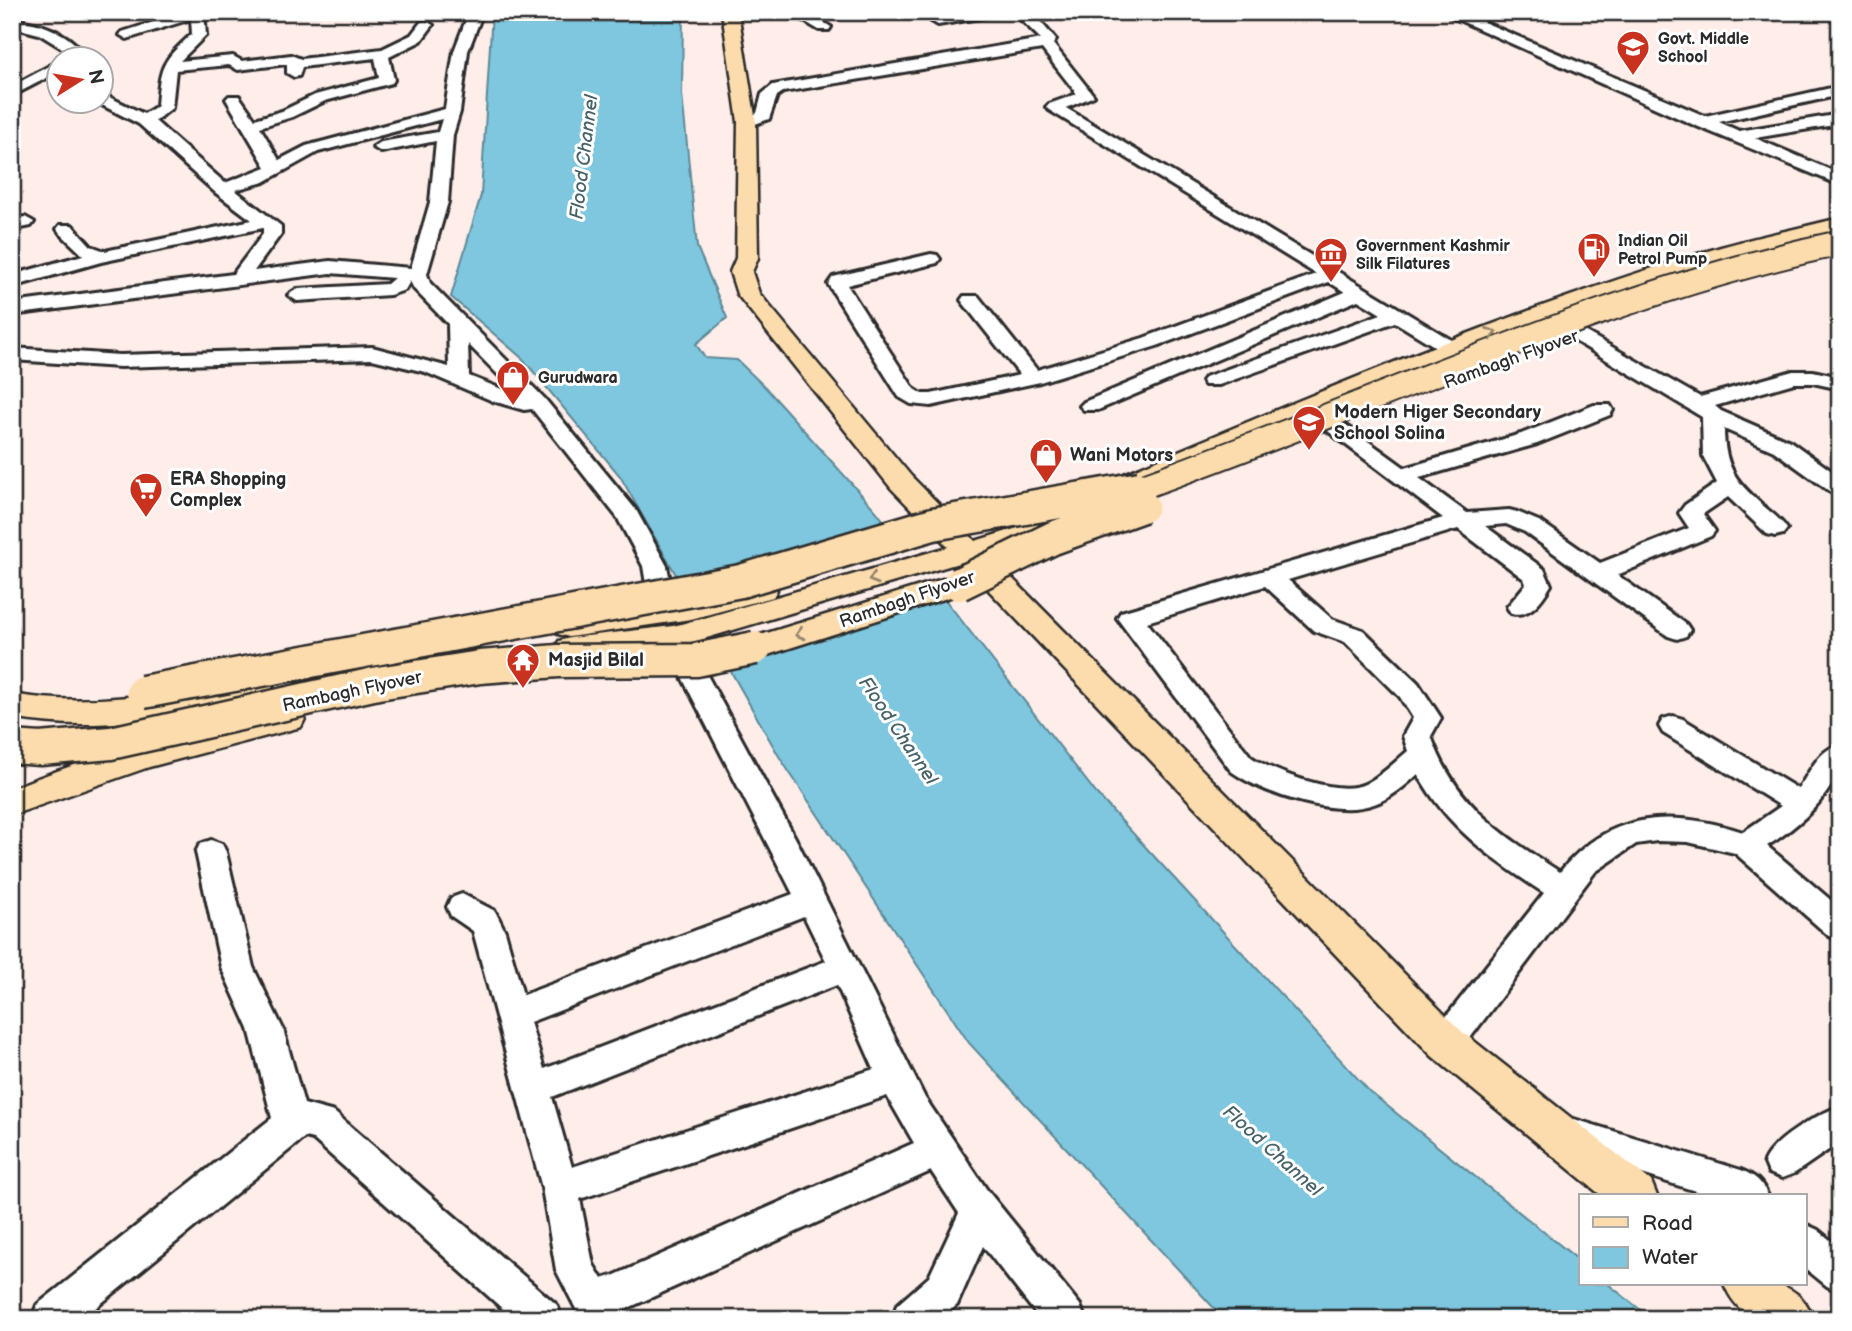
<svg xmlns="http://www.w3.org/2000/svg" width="1852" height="1331" font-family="'Balsamiq Sans',sans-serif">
  <rect width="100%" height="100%" fill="#feede9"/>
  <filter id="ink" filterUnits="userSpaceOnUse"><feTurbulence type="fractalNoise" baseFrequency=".0143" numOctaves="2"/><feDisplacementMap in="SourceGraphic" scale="14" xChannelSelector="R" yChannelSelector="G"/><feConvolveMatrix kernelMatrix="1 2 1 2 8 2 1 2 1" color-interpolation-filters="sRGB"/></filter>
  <g filter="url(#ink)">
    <!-- water -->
    <path fill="#7ec7df" stroke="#5d8997" stroke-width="2" d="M492,12h191l-1,82 15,153 30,71 -31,26 9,14 32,2 29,28 110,123 220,282 274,299 211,170v22h27l44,35h-428l-255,-276 -189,-285 -160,-282 -97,-117 -72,-62 30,-102z"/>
    <!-- pier -->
    <path fill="#feede9" d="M891,524l52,68 -223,67 -46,-80 67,-11z"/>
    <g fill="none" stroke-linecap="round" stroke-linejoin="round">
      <defs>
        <path id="minor" d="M185,12h19l2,23 -26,26 53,-5 9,5 49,-6 10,4 81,-10 29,-14 10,-13 5,-1 7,4 -12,16 -32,16 5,23 -2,3 -67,18 -33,16 -32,10 19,33 27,-14 139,-37 9,-58 15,-39h14l-15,39 -8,61 -7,23 -5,67 -21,72 3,9 114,115 92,112 31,56 10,48 -4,6 -9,2 -9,-2 -4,-6 -8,-48 -26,-49 -85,-108 -8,1 -31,-9 -68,-29 -53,-13 -252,8 -108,-7v-12l108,7 252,-8 77,20 -1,-43 -34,-35 -4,-8 -5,9 -15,5 -93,6 -9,-6 9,-6 90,-5 7,-6 -64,-5 -318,42v-12l221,-29 30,-40v-6l-162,34 -89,25v-12l71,-20 -23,-22 -3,-4 3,-4h12l19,21 14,5 147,-31 -36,-27 -77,-69 -43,-22h6v-7l5,1 37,18 13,-8c3,-40 5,-45 35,-72l-1,-15 -64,20 -7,-4 2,-3zM375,58l4,20 -64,17 -33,16 -27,8 -16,-23h-10l-3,3 40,68 -41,16 -70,-62 17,-13 4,-38 53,-5 9,5 49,-6v9l7,4 5,-1 3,-9zM442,119l-4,13 -57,10 -8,5 8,5 55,-11 -6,61 -19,66 -81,-7 -76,10 27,-37v-8l-46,-36 29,-8 54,-30zM468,344l51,52 -50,-20z
          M789,12h18l24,15 -2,3h-10z
          M966,12h32l-7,4 -53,9 -7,-4 2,-3z
          M1013,12h63l-7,4 -30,4 17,20 -3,4 41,52 -28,12 392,236 3,4 -3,4h-14l-49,-30 -176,63h-14l-3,-4 3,-4 176,-63 -23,-14 -260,110h-14l-4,-4 4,-4 261,-110 -16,-10 -172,64 -117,36 -109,24 -20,-2 -12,-7 -71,-113 5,-7 98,-23 6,1 3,4 -3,4 -90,22 67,104 8,5h9l89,-19 -56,-71 -3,-4 3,-4h14l59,74 106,-32 173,-64 -267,-164 -3,-3 3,-3 28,-10 -35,-45 -259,43 -6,4 -8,23 -22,8 -8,-5 18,-9 5,-19 11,-9 268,-46z
          M1441,12h19l245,104 135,-30v9l-121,27 20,9 101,-17v10l-85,14 85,36v11l-146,-60z
          M12,19c24,3 52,11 68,30l-6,11h-14v11l-48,25v-10l47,-25v-1l6,-10 -26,-16 -27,-7z
          M25,217l9,5 -3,4 -19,4v-10z
          M1547,310l153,87 93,-26h20l27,6v12l-27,-6h-19l-79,23 6,5 69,30 50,36v18l-8,-2 -58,-42 -50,-22c0,40 14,55 43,80 7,6 15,12 20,20l-4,5 -8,2 -8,-2 -39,-37 -25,17 12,17 -4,5 -94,39 69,49 4,6 -4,6 -9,3 -9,-3 -143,-104 -19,-8 -21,2 59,43 7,16c-9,15 -21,33 -40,28l-4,-6 19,-23 -2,-5 -66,-50 -170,51 44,39 31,11 55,53 23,35 -10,18c25,70 70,98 129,136 49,-61 112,-63 183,-40l38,-26 -118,-73 -4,-7 4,-7 10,-3 10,3 115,70c13,-18 19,-38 42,-45 0,7 2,20 -1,27 -16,34 -41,55 -72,75l73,62v32l-11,-4 -94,-83 -47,-11 -31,-1 -21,3 -41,28 -137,182 -12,4 -12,-4 -5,-11 5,-11 110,-139c-50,-33 -97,-65 -126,-119 -13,12 -27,24 -44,30 -39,14 -111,-10 -143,-33l-114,-153 4,-6 322,-94 -143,-108 -4,-4 4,-4h14l91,66 116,-34 73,-29h16l3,5 -3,5 -73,29 -118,34 48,35 42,-3 8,2 24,10 59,41 89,-35 -10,-15 6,-8 32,-22 -14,-27 -1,-39 -162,-97 -3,-4zM1265,586l49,45 31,11 55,55 13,21 -10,18 5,15c-13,11 -27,25 -43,33 -27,13 -91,-12 -114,-27l-104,-135z
          M679,637l9,3 111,205 126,253 62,92 93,115 5,14h-45l-57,-73 -26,59 -16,14h-49l5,-14 32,-28 30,-64 -28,-42 -314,142 -14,4 -26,-6 -21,-41 -14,-82 -69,-257 -22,-15 -4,-9 4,-9 11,-4 33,17 10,20 18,64 270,-101 -127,-248 4,-6zM804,916l22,45 -282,108 -14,-47zM837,985l37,84 -302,98 -20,-70zM887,1096l27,47 -299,132 -13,4 -9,-15 -13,-65z
          M211,840l11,4 4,8 27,115 30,62 21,75 30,8 223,193 5,14h-48l-201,-180 -8,-2 -223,182h-50l5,-14 235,-187 -23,-89 -28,-62 -25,-115 4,-8z
          M1840,1106v36l-45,31 -13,5 -13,-5 -5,-12c9,-21 54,-47 76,-55z
          M1574,1119l167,51c15,6 21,12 27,26h-57l-150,-48 -5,-12 5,-12z
          M1805,1224l13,6 22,18v44l-13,-6 -22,-18z"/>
        <path id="major" d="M722,12h16l18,110 2,136 -6,14 7,21 152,183 64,65 76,-23 10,3 4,6 -4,6 -72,22 471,475 191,151 6,15h-55l-170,-140 -470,-494 -259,77 -30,7 -103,14 -11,-3 -5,-8 5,-8 11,-3 103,-12 28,-7 247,-72 -57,-59 -154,-194 -7,-22 6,-14 2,-136z
          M1840,218v12c-34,9 -69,17 -103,27 -205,60 -403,146 -598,231l-10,2 -10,-2 -4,-6 4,-6c197,-83 396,-168 602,-229 39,-11 79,-19 119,-29z
          M959,574l10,3 5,7 -5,7 -214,68 -11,-3 -5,-8 5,-8z
          M762,580l11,3 4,7 -4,7 -82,22 -122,18 -11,-3 -4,-7 4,-7 11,-3 122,-18z
          M257,675l11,3 5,8 -5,8c-81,24 -172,39 -256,24v-24c83,15 164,-3 245,-19z
          M289,707l12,4 4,8 -4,8 -152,40 -137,48v-27c90,-36 183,-60 277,-81z
          M1724,1284c39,-2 73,-8 90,35 -41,0 -71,10 -90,-35z"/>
      </defs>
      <!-- minor casing -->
      <use href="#minor" stroke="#2b2b2b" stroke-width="6"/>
      <!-- major casing -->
      <use href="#major" stroke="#2b2b2b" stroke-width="5"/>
      <!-- minor -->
      <use href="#minor" fill="#fff" fill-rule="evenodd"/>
      <!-- major -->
      <use href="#major" fill="#fcdcac" fill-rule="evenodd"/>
      <defs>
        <path id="major-bridge-far1" d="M1135,489c234,-82 461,-194 705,-246"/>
        <path id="major-bridge" d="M959,584l94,-46 89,-32
          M143,692l598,-111 192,-57 207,-36
          M12,747l28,2 71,-6 267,-60 102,-16 78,-6 138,-1 59,-12"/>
      </defs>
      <!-- major-bridge-far1 casing -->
      <use href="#major-bridge-far1" stroke="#2b2b2b" stroke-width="28" stroke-linecap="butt"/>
      <!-- major-bridge casing -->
      <use href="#major-bridge" stroke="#2b2b2b" stroke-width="37" stroke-linecap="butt"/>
      <!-- major-bridge-far1 -->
      <use href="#major-bridge-far1" stroke="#fcdcac" stroke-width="24"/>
      <!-- major-bridge -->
      <use href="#major-bridge" stroke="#fcdcac" stroke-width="32"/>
    </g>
    <!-- one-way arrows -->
    <defs><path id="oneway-chevron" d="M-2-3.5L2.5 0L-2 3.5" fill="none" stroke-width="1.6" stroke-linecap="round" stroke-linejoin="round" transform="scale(1.75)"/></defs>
    <g stroke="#94846c">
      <use href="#oneway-chevron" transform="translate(1492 333) rotate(-20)"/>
      <use href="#oneway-chevron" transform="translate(873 579) rotate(163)"/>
      <use href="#oneway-chevron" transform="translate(800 634) rotate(163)"/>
    </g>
  </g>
  <!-- icons -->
  <defs>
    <symbol id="school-pin" viewBox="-11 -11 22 30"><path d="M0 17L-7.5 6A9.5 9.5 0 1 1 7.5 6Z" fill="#c8321e" stroke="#fff"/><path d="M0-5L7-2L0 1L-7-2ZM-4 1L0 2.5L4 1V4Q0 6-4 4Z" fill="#fff"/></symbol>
    <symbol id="fuel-pin" viewBox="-11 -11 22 30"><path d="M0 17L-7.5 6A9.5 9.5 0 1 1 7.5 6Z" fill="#c8321e" stroke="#fff"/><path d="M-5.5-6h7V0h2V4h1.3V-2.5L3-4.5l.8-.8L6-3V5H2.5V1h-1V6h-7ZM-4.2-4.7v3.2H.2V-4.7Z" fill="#fff"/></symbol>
    <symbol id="museum-pin" viewBox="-11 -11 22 30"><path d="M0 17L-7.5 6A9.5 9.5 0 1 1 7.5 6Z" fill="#c8321e" stroke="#fff"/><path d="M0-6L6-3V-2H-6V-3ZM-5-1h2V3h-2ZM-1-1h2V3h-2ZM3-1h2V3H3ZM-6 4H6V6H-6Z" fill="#fff"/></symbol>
    <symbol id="shop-pin" viewBox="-11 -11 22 30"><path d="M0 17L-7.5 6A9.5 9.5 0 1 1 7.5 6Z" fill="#c8321e" stroke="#fff"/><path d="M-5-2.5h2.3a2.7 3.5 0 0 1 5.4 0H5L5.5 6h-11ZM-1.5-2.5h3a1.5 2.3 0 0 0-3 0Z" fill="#fff"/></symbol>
    <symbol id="supermarket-pin" viewBox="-11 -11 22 30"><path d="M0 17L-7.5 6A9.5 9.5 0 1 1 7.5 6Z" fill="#c8321e" stroke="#fff"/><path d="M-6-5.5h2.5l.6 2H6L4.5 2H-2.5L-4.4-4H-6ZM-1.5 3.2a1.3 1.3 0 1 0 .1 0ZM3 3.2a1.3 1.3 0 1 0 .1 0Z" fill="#fff"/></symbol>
    <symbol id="temple-pin" viewBox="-11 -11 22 30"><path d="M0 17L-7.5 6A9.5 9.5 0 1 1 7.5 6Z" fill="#c8321e" stroke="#fff"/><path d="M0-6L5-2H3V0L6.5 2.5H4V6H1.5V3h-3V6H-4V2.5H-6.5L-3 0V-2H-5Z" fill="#fff"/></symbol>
  </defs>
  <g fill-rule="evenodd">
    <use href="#school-pin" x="1614" y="28" width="38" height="52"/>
    <use href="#fuel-pin" x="1575" y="230" width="38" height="52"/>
    <use href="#museum-pin" x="1312" y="235" width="38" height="52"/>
    <use href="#shop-pin" x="494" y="358" width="38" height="52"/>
    <use href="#school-pin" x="1290" y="403" width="38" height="52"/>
    <use href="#shop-pin" x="1027" y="436" width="38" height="52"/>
    <use href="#supermarket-pin" x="127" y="470" width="38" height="52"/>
    <use href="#temple-pin" x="504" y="641" width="38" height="52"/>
  </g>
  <g text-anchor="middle" stroke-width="6" stroke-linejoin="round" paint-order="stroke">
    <!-- far-poi labels -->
    <g font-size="16" font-weight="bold" fill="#2b2b2b" stroke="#fff" text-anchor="start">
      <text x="1658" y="44">Govt. Middle<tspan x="1658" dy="18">School</tspan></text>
      <text x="1618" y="246">Indian Oil<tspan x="1618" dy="18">Petrol Pump</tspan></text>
      <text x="1356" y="251">Government Kashmir<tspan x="1356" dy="18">Silk Filatures</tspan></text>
      <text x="538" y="383">Gurudwara</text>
    </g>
    <!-- street labels -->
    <g font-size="18" fill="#2b2b2b" stroke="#fff">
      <text transform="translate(1511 359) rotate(-20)" y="6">Rambagh Flyover</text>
      <text transform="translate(907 599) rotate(-19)" y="6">Rambagh Flyover</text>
      <text transform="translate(352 691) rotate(-12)" y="6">Rambagh Flyover</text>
    </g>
    <!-- poi labels -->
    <g font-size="18" font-weight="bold" fill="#2b2b2b" stroke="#fff" text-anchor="start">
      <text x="1334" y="418">Modern Higer Secondary<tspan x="1334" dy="21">School Solina</tspan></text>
      <text x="1070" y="461">Wani Motors</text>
      <text x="170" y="485">ERA Shopping<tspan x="170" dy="21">Complex</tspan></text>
      <text x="548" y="666">Masjid Bilal</text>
    </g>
    <!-- water labels -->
    <g font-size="19" font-style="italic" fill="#48626a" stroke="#fff">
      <text transform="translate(583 157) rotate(-83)" y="7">Flood Channel</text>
      <text transform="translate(899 730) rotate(56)" y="7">Flood Channel</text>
      <text transform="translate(1273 1150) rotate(42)" y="7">Flood Channel</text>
    </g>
  </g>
  <!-- margin -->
  <rect width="1852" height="1331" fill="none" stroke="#fff" stroke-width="42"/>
  <rect x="21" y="21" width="1810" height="1289" fill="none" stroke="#2b2b2b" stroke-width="2.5" filter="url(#ink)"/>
  <!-- legend -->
  <rect x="1579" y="1194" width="228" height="91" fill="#ffffff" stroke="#aaaaaa" stroke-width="2"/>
  <rect x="1593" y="1217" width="35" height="10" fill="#fcdcac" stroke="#aaaaaa" stroke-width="2"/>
  <text x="1642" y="1230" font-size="21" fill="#2b2b2b">Road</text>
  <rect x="1593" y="1247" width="35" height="21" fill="#7ec7df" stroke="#aaaaaa" stroke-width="2"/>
  <text x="1642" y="1264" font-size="21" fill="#2b2b2b">Water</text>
  <!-- north arrow -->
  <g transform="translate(80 80) rotate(79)"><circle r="33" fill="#ffffff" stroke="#aaaaaa" stroke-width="2"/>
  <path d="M0-5L12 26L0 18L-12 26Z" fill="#c8321e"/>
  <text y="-10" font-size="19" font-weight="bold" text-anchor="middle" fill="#2b2b2b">N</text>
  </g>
</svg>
